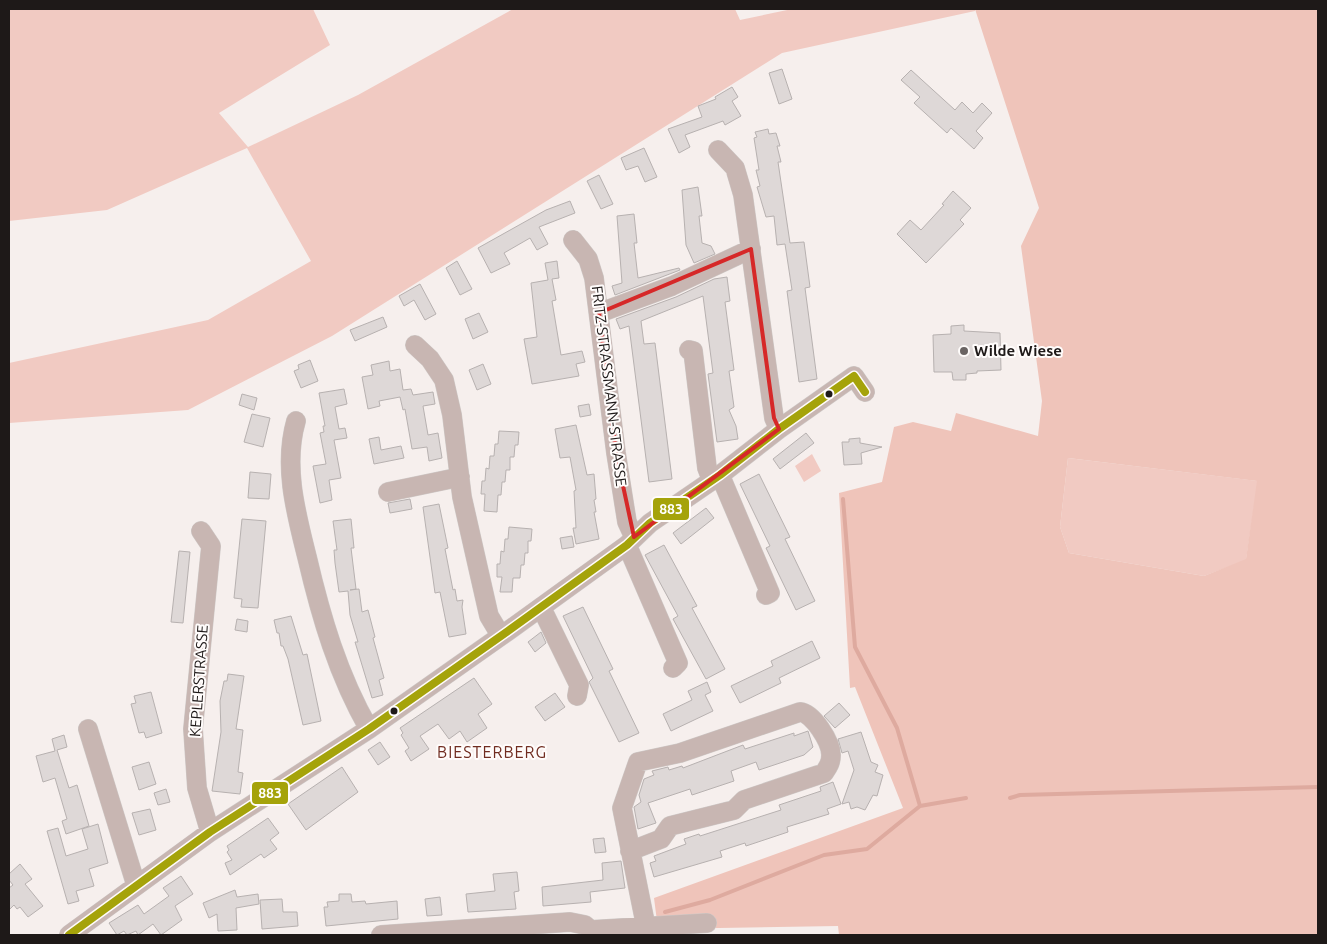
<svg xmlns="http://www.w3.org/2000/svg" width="1327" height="944" font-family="Ubuntu,sans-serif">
  <rect width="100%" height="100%" fill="#f6efed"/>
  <!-- green -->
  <path fill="#f1cac2" d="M9,9h304l17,36 -111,68 29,34 110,-52 155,-86h222l5,11 52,-11h183v2l-193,42 -450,283 -144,74 -179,13v-60l199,-43 103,-59 -64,-113 -140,62 -98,11z
    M812,454l9,17 -17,11 -9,-16z
    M1068,458l190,23 -12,79 -42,16 -135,-23 -9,-26z"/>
  <!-- forest -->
  <path fill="#efc4ba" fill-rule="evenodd" d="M975,9h343v926h-479l-1,-9 -180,3 -4,-31 249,-90 -48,-121 -5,1 -11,-195 43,-11 12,-55 19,-5 38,9 5,-18 82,23 4,-35 -21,-155 18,-38zM1068,458l189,23 -11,78 -42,17 -135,-23 -9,-26z"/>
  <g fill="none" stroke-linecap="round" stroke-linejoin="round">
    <!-- stream -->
    <path stroke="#deaa9f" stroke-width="4" d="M843,499l12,148 42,81 23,78
      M1010,798l10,-3 298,-8
      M665,912l45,-12 114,-45 43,-6 53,-43 46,-8"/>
  </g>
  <!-- building -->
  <path fill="#ded8d7" stroke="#b7b1b0" d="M782,69l10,30 -13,5 -10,-31z
    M911,70l44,40 7,-8 11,11 9,-10 10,10 -16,18 7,7 -9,11 -23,-21 -4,5 -33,-30 6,-6 -19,-17z
    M732,87l6,10 -6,4 9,15 -16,9 -2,-4 -38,14 5,12 -11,6 -11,-24 34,-12 -4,-11 18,-7 -1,-2z
    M768,129l1,5 7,-1 4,13h-3l4,16h-3l12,81 14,-1 6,45 -5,1 12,91 -18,3 -12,-91 5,-1 -7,-46 -8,1 -3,-29 -8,1 -9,-30 3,-1 -4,-16h3l-5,-32 3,-1 -2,-5z
    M644,148l13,29 -12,5 -7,-16 -12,4 -5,-12z
    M599,175l14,29 -12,5 -14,-28z
    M698,187l4,29h-3l3,27 9,3 4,8 -21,9 -8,-18 -4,-55z
    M953,191l18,17 -11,12 4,4 -38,39 -29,-29 13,-14 11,10 23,-25 -2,-1z
    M570,201l5,12 -36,14 9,17 -11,6 -7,-12 -26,15 6,11 -19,9 -13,-25 68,-38z
    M634,214l3,29h-3l4,35 41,-10 1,2 -65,25 -3,-9 10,-3 -5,-67z
    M457,261l15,28 -12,6 -14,-27z
    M557,261l2,17 -7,1 4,21 -4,1 9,54 21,-4 3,11 -9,2 3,12 -47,8 -8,-45 13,-2 -6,-54 17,-3 -3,-17z
    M727,277l3,24 -5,1 9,68 -5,1 5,36 -5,3 7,16 2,13 -21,3 -9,-68 5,-1 -10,-77 -62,25 3,23 11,-1 17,136 -23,3 -20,-156 -9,3 -4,-10 60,-22 38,-18z
    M420,284l16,30 -11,6 -11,-20 -10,6 -5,-10z
    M479,313l9,19 -15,7 -8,-20z
    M383,317l4,10 -32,14 -5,-11z
    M964,325v6l36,2 1,37 -24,1v2l-11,1v6h-13l-1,-8h-18l-1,-37 18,-1v-8z
    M310,360l8,21 -17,7 -7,-17 5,-2 -1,-4z
    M389,361l1,10 10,-2 3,21 8,-1 2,6 20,-3 2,12 -12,2 5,29 10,-2 4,25 -13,3 -2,-14 -15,2 -7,-40 -2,1 -3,-13 -21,4 1,5 -12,3 -6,-32 11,-2 -2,-10z
    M483,364l8,20 -14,6 -8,-20z
    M344,389l3,15 -12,3 4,22 6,-1 2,10 -13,2 7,38 -12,2 3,20 -12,3 -7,-37 13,-2 -6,-31 4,-1 -1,-6h2l-6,-33z
    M242,394l15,4 -3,12 -15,-5z
    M589,404l2,11 -11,2 -2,-11z
    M252,414l18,4 -7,29 -19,-5z
    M576,425l11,50 7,-1 2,25 -2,1 2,12h-2l5,27 -23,5 -3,-16h3l-2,-37 2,-1 -6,-33 -10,1 -5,-29z
    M499,431l20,1 -1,13h-3l-1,12h-4v13h-4l-1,12h-3l-1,13h-3l-1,17 -13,-1 1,-17h-4l1,-13h3l1,-13 3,1 1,-13h4l1,-12h3z
    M806,433l8,10 -34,26 -7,-10z
    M379,437l2,13 20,-4 3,12 -30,6 -5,-25z
    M860,438v5l22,4 -21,6 1,11 -18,1 -2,-23h7v-3z
    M250,472l21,2 -2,25 -21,-1z
    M759,474l31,63 -5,2 30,62 -19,9 -30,-62 4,-2 -30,-62z
    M410,499l2,10 -22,4 -2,-10z
    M439,504l9,44 -3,1 8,41 2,-1 2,12 6,-1 -1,7 4,27 -17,3 -9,-45 -5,1 -12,-86z
    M706,508l8,10 -33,26 -8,-11z
    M242,519l24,2 -8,87 -17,-1 1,-8 -8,-1z
    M351,519l3,29h-3l5,41 -6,1 9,-1 3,23 6,-2 7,27 -2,1 11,40 -5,2 4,15 -11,3 -17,-56h3l-8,-27 -2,-24 -9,1 -4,-29 -1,-13h3l-4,-29z
    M509,527l23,2 -1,12h-3v12h-3l-1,12h-3l-1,13h-7l-1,14h-12l2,-15h-5v-13h3l1,-13 3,1 1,-13h3z
    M572,536l2,11 -12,2 -2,-11z
    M664,545l33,61 -5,2 33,61 -19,10 -33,-60 5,-3 -33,-61z
    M179,551l11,1 -7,71 -12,-1z
    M583,607l30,62 -4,2 30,62 -20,9 -30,-60 4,-4 -30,-62z
    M291,616l12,39 4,-1 14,67 -18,4 -15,-66 -5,-13h-2l-2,-13h-2l-3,-13z
    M237,619l11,2 -1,11 -12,-2z
    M541,632l5,11 -11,9 -7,-10z
    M812,641l8,17 -41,20 2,5 -41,20 -9,-17 42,-20 -2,-5z
    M228,674l16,2 -8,53 7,1 -5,42 5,1 -3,21 -28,-3 9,-59 -1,-31 4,-20h3z
    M474,678l18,26 -14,10 9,14 -20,14 -7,-11 -11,8 -11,-15 -18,12 9,13 -18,12 -6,-10 4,-3 -8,-13 2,-2 -3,-5z
    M707,682l4,10 -6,3 8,16 -42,20 -8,-17 29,-14 -4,-9z
    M151,692l11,41 -16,5 -2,-6 -5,1 -8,-29 5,-1 -2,-7z
    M555,693l10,14 -20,14 -10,-14z
    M839,703l11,12 -15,13 -11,-12z
    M808,731l5,16 -9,8 -45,15 -3,-8 -25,9 3,10 -42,14 -2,-6 -42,14 8,20 -18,6 -4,-22 7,-5 -2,-7 5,-16 10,-4 -2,-4 16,-4 1,3 13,-4 1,2 60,-23 2,4 49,-16v3z
    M861,732l10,30 7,3 -3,7 8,3 -6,21 -4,-1 -8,15 -8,-3 -6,2 -2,-7 -7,2 12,-34 -6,-19 -6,2 -4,-14z
    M64,735l3,12 -10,3 12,38 8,-3 12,41 -23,8 -4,-13 5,-2 -12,-41 -12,4 -7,-26 19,-5 -3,-12z
    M380,742l10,15 -12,8 -10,-15z
    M149,762l7,22 -17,6 -7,-23z
    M342,767l16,25 -52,38 -18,-26z
    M833,782l8,22 -14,5 2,5 -42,13 1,5 -42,14 -1,-3 -25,8 2,6 -68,20 -4,-14 6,-2 -2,-5 32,-12 -2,-5 15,-5 1,2 81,-26 -2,-5 42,-14 -1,-4z
    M166,789l4,13 -12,3 -4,-12z
    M150,809l6,21 -17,5 -7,-22z
    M268,818l11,15 -9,7 7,9 -13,9 -3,-4 -31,21 -5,-12 7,-3 -5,-8 2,-2 -2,-4z
    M98,824l10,39 -19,6 5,17 -18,5 3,10 -11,3 -21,-73 11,-3 8,28 22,-7 -6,-20z
    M604,838l2,14 -11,1 -2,-14z
    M621,861l4,27 -35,4 1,10 -48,4 -1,-19 61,-7 -1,-17z
    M20,864l12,15 -7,5 18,22 -15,11 -8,-10 -3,2 -3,-4 -5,5v-22l4,-3 -4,-5v-6z
    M517,872l2,19 -5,1 2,17 -48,3 -2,-18 29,-3 -2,-17z
    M181,876l12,18 -18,12 7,14 -21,15 -8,-11 -15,11 -2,-4 -9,4 -3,-4 -7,4 -8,-12 29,-18 6,9 25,-18 -6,-8z
    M235,890l2,7 21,-3 1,10 -23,4 1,22 -19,1 -1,-17 -8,4 -6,-15z
    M339,894h12l1,8 13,-1 1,3 31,-3 1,18 -72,7 -2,-19h4l-1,-5 12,-1z
    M440,897l2,18 -15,1 -2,-17z
    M282,899l1,13h14l1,14 -36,3 -2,-29z"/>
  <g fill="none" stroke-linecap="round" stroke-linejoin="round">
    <defs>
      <path id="minor" d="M718,150l17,18 8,27 31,223 5,11
        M573,240l15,19 6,19 22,175 11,69 7,15
        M599,313l73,-27 79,-37
        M415,345l15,14 14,21 8,35 10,82 27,119 12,20
        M689,350l4,1 14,117 5,13
        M296,421c-13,45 0,92 11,136 14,60 31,118 62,172
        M720,475l50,118 -4,2
        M388,492l72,-15
        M201,531l10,15 -18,183 4,59 13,44
        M627,545l51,118 -5,5
        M541,607l38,78 -2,11
        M88,729l48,156
        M630,851l31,-12 9,-13 64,-16 10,-10 80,-27c4,-6 7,-10 7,-18 0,-13 -18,-42 -31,-43l-120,41 -42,9 -16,46 24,119
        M69,935l141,-103 159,-103 139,-98 119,-86 23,-22 70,-48 59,-46 75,-53 11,16
        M381,935l189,-13 15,3 5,5 117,-7"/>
    </defs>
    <!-- minor casing -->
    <use href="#minor" stroke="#cec9c7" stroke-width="20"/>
    <!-- minor -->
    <use href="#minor" stroke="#c8b6b2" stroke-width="19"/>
    <defs>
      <path id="bus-1" d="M69,935l141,-103 159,-103 139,-98 119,-86 23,-22 70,-48 59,-46 75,-53 11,16"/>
    </defs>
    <!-- bus-1 casing -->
    <use href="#bus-1" stroke="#fffcfb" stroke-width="11"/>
    <!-- bus-1 -->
    <use href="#bus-1" stroke="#a5a30a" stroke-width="8"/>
  </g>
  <!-- marked area -->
  <path fill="none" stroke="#d62828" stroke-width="4" stroke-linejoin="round" d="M751,249l23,169 5,11 -145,108 -18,-84 -17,-140z"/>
  <!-- markers -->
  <circle fill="#6a6463" stroke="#fffcfb" stroke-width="2" cx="964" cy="351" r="5"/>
  <g fill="#1e1918" stroke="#fffcfb" stroke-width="2">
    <circle cx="829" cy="394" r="4.5"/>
    <circle cx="394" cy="711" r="4.5"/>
  </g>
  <g text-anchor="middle" stroke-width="4" stroke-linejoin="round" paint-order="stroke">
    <!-- poi labels -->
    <g font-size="15" font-weight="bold" fill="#1e1918" stroke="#fffcfb" text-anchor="start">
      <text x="974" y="356">Wilde Wiese</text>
    </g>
    <!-- street labels -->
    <g font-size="15" fill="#1e1918" stroke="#fffcfb">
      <text transform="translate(609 386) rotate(83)" y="5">FRITZ-STRASSMANN-STRASSE</text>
      <text transform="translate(199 681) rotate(-86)" y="5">KEPLERSTRASSE</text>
    </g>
    <!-- neighbourhood labels -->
    <g font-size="16" letter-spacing="1" fill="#702c20" stroke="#fffcfb">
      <text x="492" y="758">BIESTERBERG</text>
    </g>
  </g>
  <g stroke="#fffcfb" stroke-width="2">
    <rect x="652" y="497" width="38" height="24" rx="5" fill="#a5a30a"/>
    <rect x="251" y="781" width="38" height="24" rx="5" fill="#a5a30a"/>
  </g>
  <g font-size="14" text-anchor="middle" font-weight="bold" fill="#fff">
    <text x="671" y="514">883</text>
    <text x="270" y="798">883</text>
  </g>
  <!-- border -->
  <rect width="1327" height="944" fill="none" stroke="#1e1918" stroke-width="20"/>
</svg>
